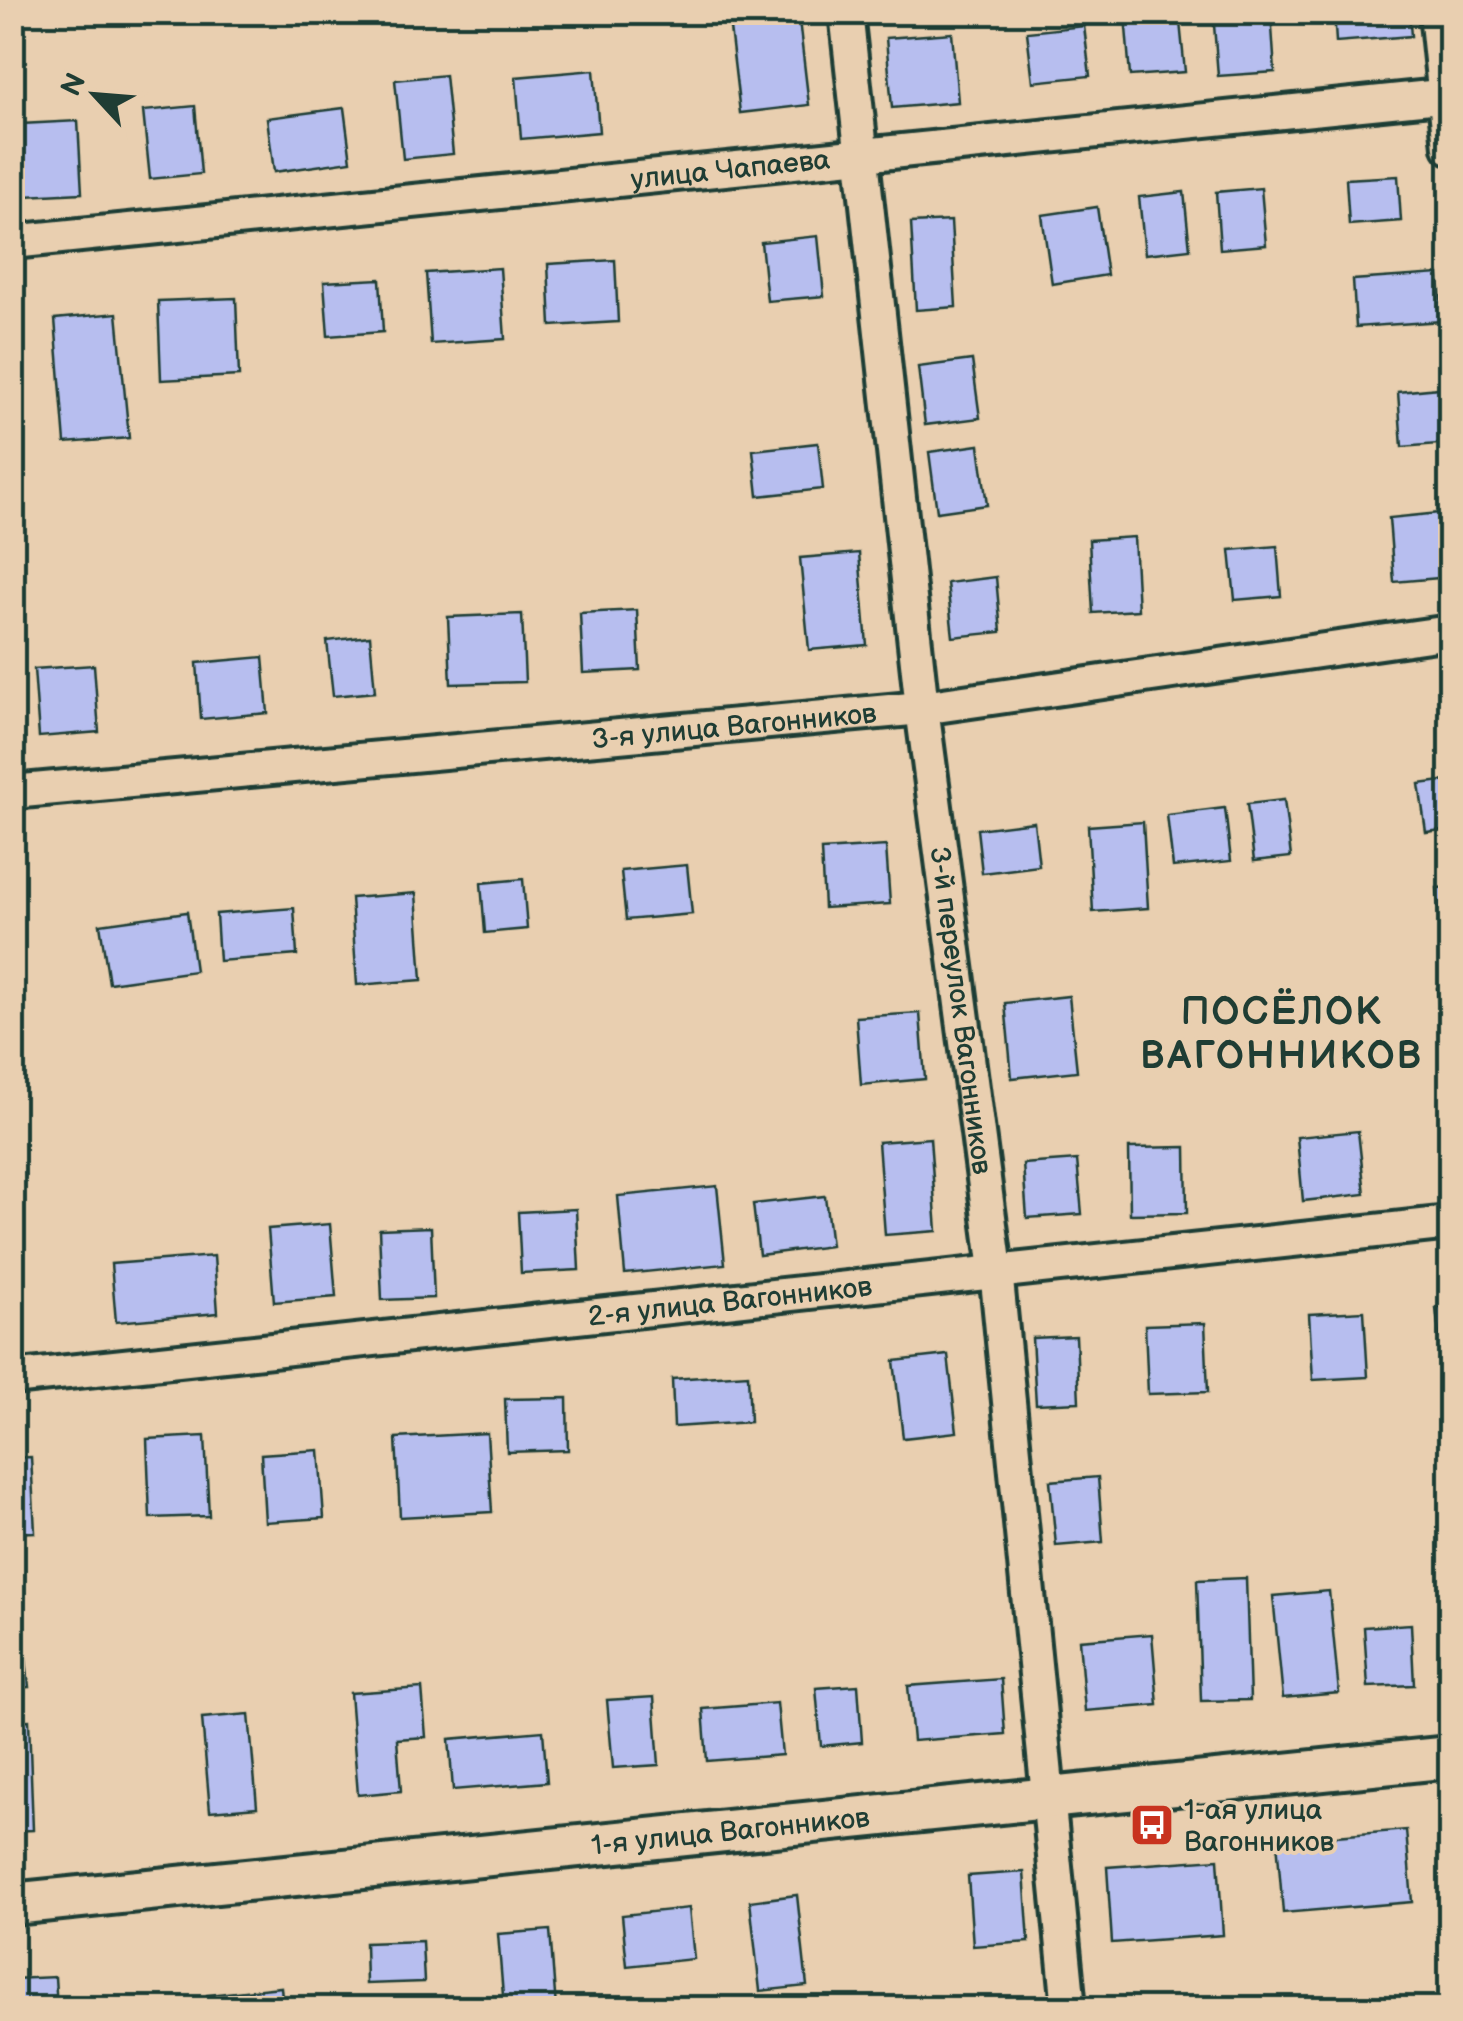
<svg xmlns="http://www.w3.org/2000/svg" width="1463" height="2021" font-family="'Balsamiq Sans',sans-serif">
  <rect width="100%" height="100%" fill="#e9cfb0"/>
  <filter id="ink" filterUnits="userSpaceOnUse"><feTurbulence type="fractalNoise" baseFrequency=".01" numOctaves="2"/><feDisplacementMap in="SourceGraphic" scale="20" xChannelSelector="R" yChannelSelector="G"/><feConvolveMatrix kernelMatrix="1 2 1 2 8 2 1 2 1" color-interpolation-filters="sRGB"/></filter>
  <g filter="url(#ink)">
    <!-- building -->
    <path fill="#b7beef" stroke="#1f3d34" stroke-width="2.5" d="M1179,12l6,60 -55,4 -5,-61z
      M1213,12h58l4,60 -57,4z
      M1334,12h75l2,24 -75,6z
      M799,20l10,85 -69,8 -10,-85z
      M1084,26l6,50 -57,6 -6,-50z
      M952,33l6,69 -66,6 -6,-70z
      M594,70l5,62 -78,7 -5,-62z
      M445,75l8,79 -50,5 -8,-79z
      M195,106l6,68 -51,5 -7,-68z
      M344,108l7,53 -77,11 -7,-54z
      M78,121l4,72 -57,3 -4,-72z
      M1398,176l3,45 -52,4 -3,-46z
      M1261,188l5,57 -46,4 -4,-57z
      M1184,192l6,57 -45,5 -6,-57z
      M1097,207l10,68 -55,9 -10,-69z
      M951,221l5,86 -40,3 -5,-87z
      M818,236l6,60 -57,5 -6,-59z
      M615,260l3,62 -67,4 -3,-62z
      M500,268l5,71 -74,5 -5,-71z
      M1439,274l3,47 -86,6 -3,-47z
      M380,279l3,53 -55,4 -4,-54z
      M236,298l3,78 -78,4 -3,-79z
      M117,313l12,125 -64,5 -10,-124z
      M972,360l8,58 -55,7 -7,-58z
      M1450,387v56l-48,4 -4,-55z
      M818,443l5,46 -65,7 -5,-46z
      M979,445l8,60 -50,7 -8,-60z
      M1450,512v65l-56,5 -5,-64z
      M1134,537l4,73 -45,3 -4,-73z
      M1277,546l4,50 -46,4 -5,-50z
      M859,553l8,92 -58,5 -9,-92z
      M996,577l5,55 -48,5 -6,-54z
      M637,610l3,60 -57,3 -3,-60z
      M522,614l3,68 -74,2 -3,-67z
      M370,636l5,56 -42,4 -6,-55z
      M263,657l5,56 -67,6 -4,-56z
      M94,665l5,67 -60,5 -5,-68z
      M1450,780v49l-24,3 -7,-48z
      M1284,800l7,57 -37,4 -7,-57z
      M1225,808l6,53 -58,6 -6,-52z
      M1034,822l5,44 -57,7 -5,-44z
      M1143,822l5,86 -55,4 -5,-86z
      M886,846l4,58 -66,4 -3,-58z
      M687,865l5,49 -66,6 -5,-49z
      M523,879l4,50 -42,4 -4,-50z
      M1450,887v53l-9,1 -4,-53z
      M416,893l6,87 -65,5 -6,-87z
      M294,908l3,47 -78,6 -3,-47z
      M187,912l8,59 -86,12 -9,-59z
      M1450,987v52l-9,1 -4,-52z
      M1069,996l8,75 -65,7 -7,-75z
      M920,1013l5,66 -64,6 -5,-68z
      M1358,1131l7,63 -62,7 -6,-64z
      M930,1138l7,93 -52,4 -7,-93z
      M1186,1147l1,66 -57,1 -1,-66z
      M1077,1160l5,54 -55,4 -4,-54z
      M717,1186l8,78 -100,10 -7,-78z
      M825,1196l6,50 -72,9 -6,-51z
      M576,1209l3,61 -58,3 -3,-61z
      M330,1224l6,73 -62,5 -6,-73z
      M431,1227l3,71 -52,2 -3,-71z
      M214,1256l4,57 -102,9 -5,-58z
      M1450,1306v64l-7,1 -7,-63z
      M1364,1311l4,66 -55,3 -4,-66z
      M1205,1323l3,69 -60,2 -3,-69z
      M1076,1336l3,66 -43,2 -4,-66z
      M948,1355l9,77 -54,6 -9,-77z
      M748,1374l2,48 -76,5 -2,-48z
      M567,1398l1,52 -61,2 -2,-53z
      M487,1433l5,79 -92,5 -4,-79z
      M205,1436l4,80 -59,2 -3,-79z
      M319,1450l5,68 -59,4 -4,-68z
      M31,1457l4,75 -23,1v-75z
      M1098,1477l5,65 -47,4 -6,-65z
      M1246,1578l4,122 -49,1 -4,-121z
      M1329,1591l10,102 -56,5 -10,-102z
      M1411,1624l3,61 -46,2 -4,-60z
      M1152,1634l6,71 -73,6 -6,-71z
      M24,1640l5,47 -17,1v-47z
      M1001,1679l4,55 -92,7 -5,-55z
      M858,1685l4,57 -41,4 -5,-58z
      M422,1688l4,49 -29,2 4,52 -43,4 -8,-102z
      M654,1697l5,68 -46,3 -6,-68z
      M777,1703l5,52 -75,6 -4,-52z
      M249,1714l8,93 -47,4 -8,-93z
      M29,1720l4,110 -21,1v-110z
      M543,1731l4,51 -94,8 -4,-51z
      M1406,1830l6,72 -129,11 -6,-72z
      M1218,1859l5,76 -111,8 -5,-76z
      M1024,1872l5,70 -56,4 -5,-70z
      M797,1895l10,91 -47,5 -10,-90z
      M689,1908l5,51 -67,7 -5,-51z
      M550,1930l6,78h-52l-6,-74z
      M422,1941l2,41 -58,2 -1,-41z
      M55,1977l2,31h-45v-29z
      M281,1987l2,21h-75l-1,-13z"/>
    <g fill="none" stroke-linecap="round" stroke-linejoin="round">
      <defs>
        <g id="minor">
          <path id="s1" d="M846,12l76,696 74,562 73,738"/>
          <path d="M1436,12l14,135"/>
          <path id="s2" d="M12,242l1438,-147"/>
          <path id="s3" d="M12,792l910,-84 528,-76"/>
          <path id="s4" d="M12,1378l1438,-155"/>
        </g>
        <g id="tertiary">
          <path id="s5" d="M12,1904l1438,-147"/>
        </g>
      </defs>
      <!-- minor casing -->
      <use href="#minor" stroke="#1f3d34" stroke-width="40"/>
      <!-- tertiary casing -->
      <use href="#tertiary" stroke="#1f3d34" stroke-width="48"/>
      <!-- minor -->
      <use href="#minor" stroke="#e9cfb0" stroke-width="32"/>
      <!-- tertiary -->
      <use href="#tertiary" stroke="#e9cfb0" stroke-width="40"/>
    </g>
  </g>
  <!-- icons -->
  <defs>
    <symbol id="bus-square" viewBox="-11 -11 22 22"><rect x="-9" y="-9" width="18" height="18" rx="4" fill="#c8321e" stroke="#e9cfb0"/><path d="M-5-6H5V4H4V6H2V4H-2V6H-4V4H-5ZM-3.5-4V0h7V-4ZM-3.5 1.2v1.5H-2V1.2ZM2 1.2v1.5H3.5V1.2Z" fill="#fff"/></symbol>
  </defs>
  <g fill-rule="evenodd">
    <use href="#bus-square" x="1127" y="1800" width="50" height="50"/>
  </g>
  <g text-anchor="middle" stroke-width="8" stroke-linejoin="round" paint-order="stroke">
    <!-- street labels -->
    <g font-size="28" fill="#1f3d34" stroke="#e9cfb0">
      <text dy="10" stroke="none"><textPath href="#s2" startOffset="722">улица Чапаева</textPath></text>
      <text dy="10" stroke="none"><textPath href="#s3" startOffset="725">3-я улица Вагонников</textPath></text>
      <text dy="10" stroke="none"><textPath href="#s1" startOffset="1005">3-й переулок Вагонников</textPath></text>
      <text dy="10" stroke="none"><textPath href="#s4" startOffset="722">2-я улица Вагонников</textPath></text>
      <text dy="10" stroke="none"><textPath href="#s5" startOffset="722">1-я улица Вагонников</textPath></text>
    </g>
    <!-- poi labels -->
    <g font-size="28" fill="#1f3d34" stroke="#e9cfb0" text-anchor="start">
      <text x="1184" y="1819">1-ая улица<tspan x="1184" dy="32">Вагонников</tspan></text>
    </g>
    <!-- district labels -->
    <g font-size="38" font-weight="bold" letter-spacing="2.5" fill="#1f3d34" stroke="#e9cfb0">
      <text x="1282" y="1024">ПОСЁЛОК<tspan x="1282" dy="44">ВАГОННИКОВ</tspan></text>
    </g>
  </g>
  <!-- margin -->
  <rect width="1463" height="2021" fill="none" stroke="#e9cfb0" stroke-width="50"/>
  <rect x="25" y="25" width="1413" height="1971" fill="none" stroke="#1f3d34" stroke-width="4" filter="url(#ink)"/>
  <!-- north arrow -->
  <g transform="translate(95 95) rotate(296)" stroke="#e9cfb0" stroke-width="8" paint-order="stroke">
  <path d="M0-8L18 38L0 25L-18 38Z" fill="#1f3d34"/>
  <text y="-15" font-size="28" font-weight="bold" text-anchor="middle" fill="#1f3d34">N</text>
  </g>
</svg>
